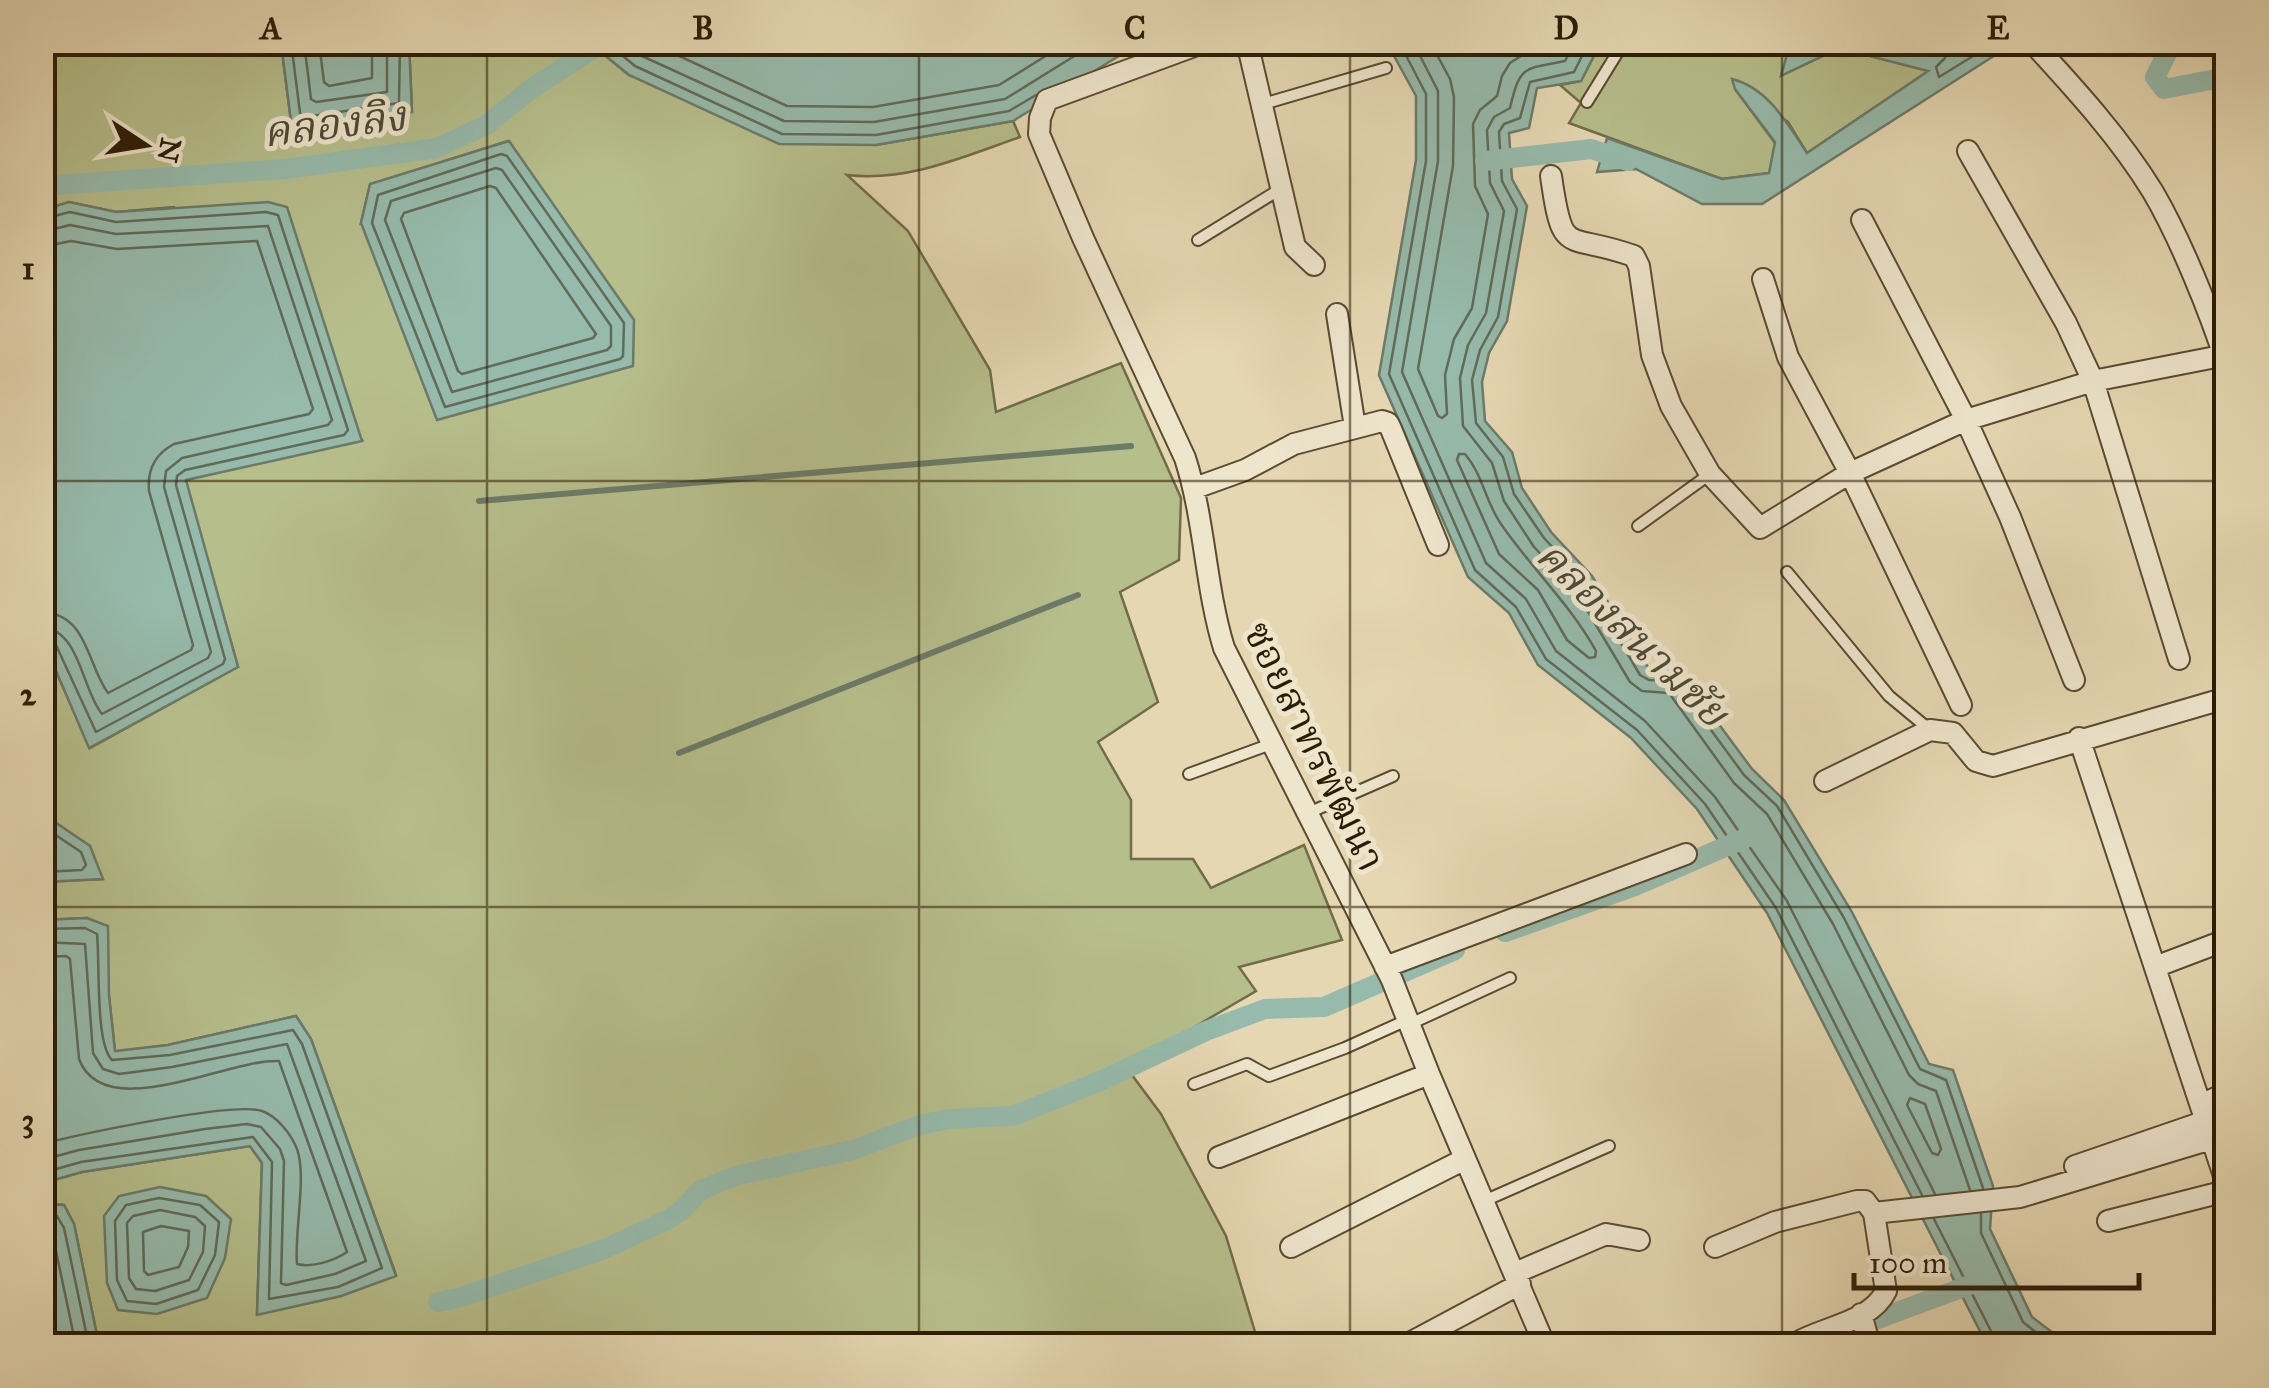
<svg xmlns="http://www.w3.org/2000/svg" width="2269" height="1388" font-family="'IM FELL Great Primer','Noto Serif Thai',serif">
  <rect width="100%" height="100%" fill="#e5d7b2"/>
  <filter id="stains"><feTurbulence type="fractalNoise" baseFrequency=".002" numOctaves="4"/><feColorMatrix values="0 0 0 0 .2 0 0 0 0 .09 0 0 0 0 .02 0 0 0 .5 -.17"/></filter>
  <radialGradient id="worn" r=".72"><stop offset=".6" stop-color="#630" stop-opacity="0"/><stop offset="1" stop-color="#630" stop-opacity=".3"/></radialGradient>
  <!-- green -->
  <path fill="#b6be8b" stroke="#706d48" stroke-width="2.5" fill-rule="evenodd" d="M409,42l181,1 39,32 247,70 137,-24 7,16c-57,20 -113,45 -173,38l61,56 82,139 6,42 125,-49 60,135 -2,62 -59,32 38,110 -60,40 33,58v59h62l18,29 93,-43 38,95 -103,27 17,24 -130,76 35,47 65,122 33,109h-1160l-25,-121 -10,-19 -21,-1v-21l39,-11 168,-26 12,17 -5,151 84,-18 55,-21 -85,-236 -15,-23 -128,29 -53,7 -6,-56 -22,-78 -44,2v-38l59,-3 -12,-33 -47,-32 -1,-174 48,108 148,-81 -53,-187 177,-40 -188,-233 -58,5 -47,-10 -26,8v-167h238l11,86 120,-17zM508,141l-147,82 9,-38z
    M1595,42l183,1 10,8 -6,24 57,-27 90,23 -122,82 -19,-31 -53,-33 40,54 -5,30 -48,6 -153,-56 12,-20 -21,-18 21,-4 17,-34z"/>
  <!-- water -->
  <path fill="#96baab" stroke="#6b7b69" stroke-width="2.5" d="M1805,42l93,1 37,12 6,-12h62l5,4 -246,157h-60l-66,-35 -39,3 10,-34 115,41 47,-6 6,-31 -40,-53 -3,-10c36,9 55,44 75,74l121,-82 -89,-23 -58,28 7,-25z
    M281,43h128l3,69 -120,17z
    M590,43h550l-127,78 -137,24 -97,-1 -150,-69z
    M1387,43h208l4,3 -18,35 -44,7 -8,40 -20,5 3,46 15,27 -20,115 -18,32 -7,29 3,39 27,31 10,36 29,44 41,44 57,93h29l74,100 32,31 68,112 77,152 24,6 40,116 -3,43 42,88 29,22 3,6h-77l-220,-432 -70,-104 -66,-71 -93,-73 -29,-52 -41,-36 -89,-202 37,-215v-64z
    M509,141l125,179 -1,46 -196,54 -76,-197 9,-39z
    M69,202l47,10 152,-10 19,5 75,234 -176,39 52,187 -149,81 -46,-108v-430z
    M43,814l47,32 13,33 -60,3z
    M87,918l21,8 1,70 6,55 53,-6 128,-29 15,23 85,237 -55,20 -84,19 5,-152 -12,-17 -168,26 -39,11v-263z
    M160,1187l46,9 25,23 -6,39 -18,40 -50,16 -39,-4 -11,-27 -3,-67 15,-20z
    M43,1204l21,1 10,19 25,121h-56z"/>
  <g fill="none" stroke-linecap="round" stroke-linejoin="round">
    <!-- shore -->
    <path stroke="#606b58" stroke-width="2.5" d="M291,42l9,71 5,4 94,-14 1,-61
      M304,42l7,57 5,3 71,-10v-50
      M319,42l5,40 5,4 43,-8v-36
      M606,42l29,24 147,68 94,1 133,-24 27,-16
      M625,42l17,14 142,65 90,1 131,-23 92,-57
      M649,42l138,64 86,1 126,-22 69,-43
      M1399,42l27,52v67l-37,213 86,196 41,37 30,52 91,71 68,74 71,104 146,287
      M1413,42l25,49v70l-36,211 84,191 40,36 30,52 89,70 70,76 72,104 148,293
      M1430,42l20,37 4,18 -1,69 -35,203 20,47 4,2 5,-4 -2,-39 9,-36 18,-31 16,-94 -13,-28 -2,-62 7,-14 17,-14 5,-20 8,-13 14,-9 30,-7 4,-5
      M1575,42l-10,19c-41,8 -45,4 -55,47l-16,9 -7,13 3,53 14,28 -18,102 -18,32 -8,33 3,48 29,37 12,38 30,46 41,43 55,92 12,9 27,2 65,90 33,31 66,110 76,151 9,9 18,7 34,99
      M1589,42l-15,30 -44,10 -10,36 -16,6 -5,8 3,49 15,28 -19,108 -18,33 -8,30 4,43 27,34 11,37 30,44 41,44 55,93 9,5 26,1 69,94 33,31 67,112 76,151 26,11 37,108
      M1949,42l-4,16 -9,9 3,10 57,-35
      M501,154l6,2 117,167 -1,33 -3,3 -175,48 -73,-184 6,-28z
      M496,168l6,2 109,156v20l-4,4 -155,42 -67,-172 6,-19z
      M490,186l6,2 100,146 -3,4 -131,36 -4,-3 -57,-152 3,-6z
      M42,219l28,-7 46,10 150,-10 12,3 70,215 -4,5 -159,35 -8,6 -1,9 49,174 -2,5 -127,68 -40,-87 -14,-5
      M42,232l28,-7 46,9 152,-8 64,194 -4,5 -146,33 -16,13 -2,16 47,165 -3,6 -106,56c-20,-24 -22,-84 -60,-87
      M42,247l29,-6 46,8 140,-8 56,168 -4,5 -135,30c-19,10 -27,25 -25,47l44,154 -2,5 -83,43c-21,-28 -20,-79 -66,-81
      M1459,454h6c18,21 20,47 36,70 30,44 69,80 95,127l-1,6 -6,1 -22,-18 -29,-50 -39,-36 -42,-94z
      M42,826l39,26 5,13 -4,5 -40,2
      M42,929l43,-1 12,6c3,27 -2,110 15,126l58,-5 123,-25 9,14 80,224 -44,19 -69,12 3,-137 -19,-25 -172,25 -39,11
      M42,942l43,2 8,109 10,16 16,5 53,-7 115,-23 79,217 -31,13 -49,11 -5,-2 3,-122 -4,-12 -19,-22 -14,-3 -42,5 -126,21 -37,10
      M42,957l24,-1 4,3 9,100c25,67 150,-1 200,2l68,191c-13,9 -36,16 -50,12 -3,-31 10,-88 0,-115 -6,-15 -20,-33 -35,-38 -28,-10 -185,24 -220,33
      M1910,1098l15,6 16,45 -3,6 -6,-2 -25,-48z
      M159,1198l41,7 19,17 -4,33 -17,35 -42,14 -29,-3 -10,-21 -2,-59 11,-16z
      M160,1210l35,7 10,9 -2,26 -14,28 -34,11 -19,-2 -7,-11 -2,-55 6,-7z
      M42,1214l15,2 7,12 25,118
      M1981,1214v19l42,89 30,24
      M1934,1219l60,118 1,9
      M161,1226l28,5 -1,16 -9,20 -31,8 -4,-4 -1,-39z
      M42,1227l10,5 24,114"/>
    <!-- stream -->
    <path stroke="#6b7b69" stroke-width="6" d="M479,501l652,-55
      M679,753l399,-158"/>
    <!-- canal -->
    <path stroke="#96baab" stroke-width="20" d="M2173,42l-18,35 9,12 62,-12
      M1485,161l106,-12 37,12
      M42,186l244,-17 151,-21 49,-23 49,-39 69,-44
      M1505,932l130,-46 113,-49
      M438,1302l23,-5 141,-47 65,-30 15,-10 19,-20 34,-14 118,-26 66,-25 30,-6 64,-3 85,-34 108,-51 59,-22 59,-2 131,-57
      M1851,1329l132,-49"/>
    <defs>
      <path id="lane" d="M1587,102l37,-60
        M1263,104l123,-36
        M1198,240l84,-52
        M1638,526l72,-52
        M1787,572l102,124 41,34
        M1189,774l82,-30
        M1306,814l87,-38
        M1410,1024l100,-46
        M1194,1084l53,-20 22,12 76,-28 62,-28
        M1484,1201l125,-55
        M1931,1346h3"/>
      <path id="street" d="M1205,42l-158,58 -7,18 -1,16 44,104 102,220c20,62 20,128 39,190l168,332 37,94 116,272
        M1247,42l48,205 19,18
        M2032,42c43,47 88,96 121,150 27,46 57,120 73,170
        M1968,151l98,172 27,58 86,278
        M1551,176c12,84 14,55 83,80l5,10 13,89 19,51 39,68 50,54 90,-55 116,-53 127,-39 133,-26
        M1862,220l104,200 44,97 64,163
        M1763,279l25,78 62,116 111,232
        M1337,314l18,113
        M1195,488l50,-18 49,-26 88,-23 6,2 3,6 47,116
        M2079,738l147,444
        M1825,781l105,-51 23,3 23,28 17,5 233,-68
        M1385,967l301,-113
        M2155,967l71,-27
        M2201,1105l25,-12
        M1219,1157l210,-83
        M2075,1166l131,-45
        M2108,1221l118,-30
        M1291,1247l174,-88
        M1715,1247l60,-25 82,-21h8l9,12 146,-16 191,-58
        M1515,1273l91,-39 33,6
        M1861,1314l9,32
        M1404,1346l116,-62
        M1791,1346c28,-19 79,-22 95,-55l-12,-78"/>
    </defs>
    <!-- lane casing -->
    <use href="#lane" stroke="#5a4b31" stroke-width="14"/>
    <!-- street casing -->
    <use href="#street" stroke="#5a4b31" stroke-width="24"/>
    <!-- lane -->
    <use href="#lane" stroke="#eee5cd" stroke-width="10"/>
    <!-- street -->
    <use href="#street" stroke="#eee5cd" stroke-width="20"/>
  </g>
  <!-- grid -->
  <path fill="none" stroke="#2b1c06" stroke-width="2.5" stroke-opacity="0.55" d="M487,42v1304M919,42v1304M1350,42v1304M1782,42v1304M42,481h2184M42,907h2184"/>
  <g text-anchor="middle" stroke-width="10" stroke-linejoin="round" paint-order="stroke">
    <!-- street labels -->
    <g font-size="40" fill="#2b1c06" stroke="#eee5cd">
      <text transform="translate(1315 746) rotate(64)" y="14">ซอยสาทรพัฒนา</text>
    </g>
    <!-- water labels -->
    <g font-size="42" font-style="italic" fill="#4b4b38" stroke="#eee5cd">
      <text transform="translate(334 123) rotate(-7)" y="15">คลองลิง</text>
      <text transform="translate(1633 633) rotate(44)" y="15">คลองสนามชัย</text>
    </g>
  </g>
  <!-- margin -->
  <rect width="2269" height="1388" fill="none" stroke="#e5d7b2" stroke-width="110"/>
  <!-- north arrow -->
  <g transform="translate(145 145) rotate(102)" stroke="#eee5cd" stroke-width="8" paint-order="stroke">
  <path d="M0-8L18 38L0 25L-18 38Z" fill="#2b1c06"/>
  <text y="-15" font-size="28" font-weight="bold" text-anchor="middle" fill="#2b1c06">N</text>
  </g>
  <!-- scale -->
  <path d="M1854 1273v15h285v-15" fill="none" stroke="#2b1c06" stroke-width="5"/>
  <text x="1869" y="1273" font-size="30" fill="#2b1c06" stroke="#eee5cd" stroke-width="8" paint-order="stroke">100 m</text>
  <rect x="55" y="55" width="2159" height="1278" fill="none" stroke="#2b1c06" stroke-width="4"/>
  <g font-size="32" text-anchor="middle" font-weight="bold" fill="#2b1c06">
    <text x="271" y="39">A</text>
    <text x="703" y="39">B</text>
    <text x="1135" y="39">C</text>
    <text x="1566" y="39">D</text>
    <text x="1998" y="39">E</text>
    <text x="28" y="279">1</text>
    <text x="28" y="705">2</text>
    <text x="28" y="1131">3</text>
  </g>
  <rect width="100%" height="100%" filter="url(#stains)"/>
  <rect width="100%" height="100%" fill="url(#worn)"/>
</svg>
